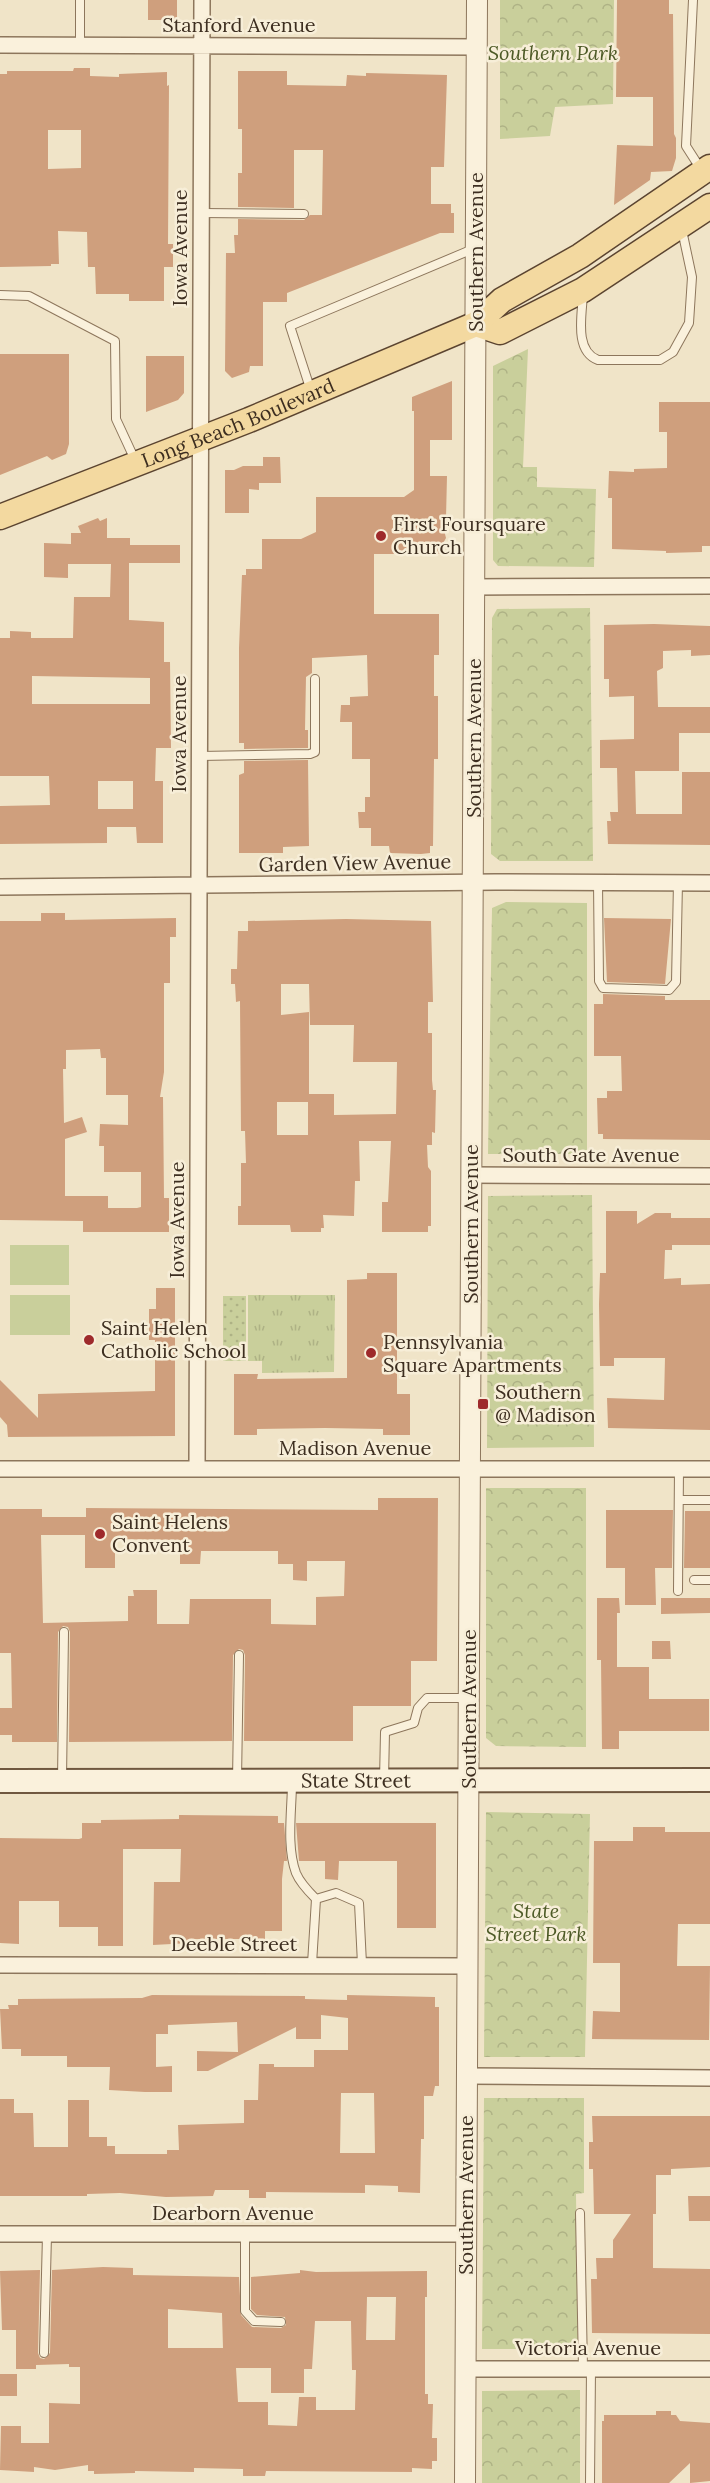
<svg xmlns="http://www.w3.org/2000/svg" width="710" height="2483" font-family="Lora,serif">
  <defs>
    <pattern id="grass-tufts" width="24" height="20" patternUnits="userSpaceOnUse" patternTransform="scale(1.5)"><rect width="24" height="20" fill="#c9cf9b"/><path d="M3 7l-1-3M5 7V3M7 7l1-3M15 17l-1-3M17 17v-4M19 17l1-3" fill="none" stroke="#aeb285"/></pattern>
    <pattern id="park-crowns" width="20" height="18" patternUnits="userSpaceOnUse" patternTransform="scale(1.5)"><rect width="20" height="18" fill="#c9cf9b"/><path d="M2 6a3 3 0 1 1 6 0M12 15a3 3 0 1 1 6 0" fill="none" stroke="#aeb285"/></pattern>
    <pattern id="garden-dots" width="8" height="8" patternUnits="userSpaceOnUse" patternTransform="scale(1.5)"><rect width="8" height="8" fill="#c9cf9b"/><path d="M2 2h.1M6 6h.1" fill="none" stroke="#aeb285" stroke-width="1.8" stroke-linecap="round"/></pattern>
  </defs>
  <rect width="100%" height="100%" fill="#f0e4c8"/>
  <!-- grass -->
  <path fill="url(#grass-tufts)" d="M248,1295h87l-1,77 -72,1v-12h-14z"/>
  <!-- park -->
  <path fill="url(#park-crowns)" d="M500,0h114l-1,104 -58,3 -5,29 -50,3z
    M528,349l-5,118h14v20l59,2 -2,78 -96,-1 -5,-6v-194z
    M590,608l3,253h-93l-9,-7 1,-236 5,-9z
    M506,902l81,1v251h-99l4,-246z
    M592,1195l2,252 -107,1 1,-252z
    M486,1488h100v259l-90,-1 -10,-8z
    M486,1812l104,2 -5,243h-101z
    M484,2098h100v95l-8,1 2,155h-96z
    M580,2390v93h-98v-92z"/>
  <!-- garden -->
  <path fill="url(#garden-dots)" d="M223,1296h23v65h-23z"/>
  <!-- pitch -->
  <path fill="#c9cf9b" d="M10,1245h59v40h-59z
    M10,1295h60v40h-60z"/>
  <!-- building -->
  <path fill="#cf9f7d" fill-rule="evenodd" d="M148,0h29v20h-29z
    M617,0h52v14h4l1,120 2,4v20l-4,13 -21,1 -1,8 -36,25 3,-60 36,1v-49h-37z
    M74,68h16v8l29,1v-3l48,-2v14l2,-1 -1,159h5v23h-9v34h-35v-7h-33l-1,-27h-7l-1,-35 -29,-1 1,33h-8v2l-51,1v-193h7v-3h66zM48,130h33v38l-33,1z
    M238,71h49v14l59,1 1,-11 19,1v-3l81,2 -3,92h-13v37h20v9h3v20h-14l-153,60v9h-24v64h-13l-1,6 -17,6 -7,-7 1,-118h9l-1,-18h4v-16l66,1 6,-5h12l1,-65h-29v58l-56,-1v-34h4v-44h-4z
    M0,354h69v90l-3,10 -14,6 -5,-4 -47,19z
    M146,356h38v37l-6,7 -32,12z
    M452,381v59h-22v36h17l-1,42h-5l5,20 -5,9v7h-67v60h65v41h-5v41h4v63h-4l-1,87h-3v7l-9,1 -31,-1 -1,-7h-18v-18h-12l-1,-16h7v-15h5v-38h-18v-37h-12l1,-17h9v-8l18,-1 -1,-41 -55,3v15l-6,4 -1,53h3v18l-64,1v-6h-5v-95l3,-73h4v-6h16v-30h39l15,-7v-35h88l10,-7v-79h-2v-14z
    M659,402h51v144h-8v6l-36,1v-2l-54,-2v-51h-4l1,-27 25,1v-3l33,-1v-36h-8z
    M263,457h17l1,26h-22v7l-10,-1v24h-24v-43h9l9,-4h20z
    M98,518l2,3 7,-3v20h23v7h50v18h-51v57l35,2v40h6l1,86h-15l-1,33h8v62h-26l-1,-16h-29v16l-107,1v-38l50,-1 -1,-29h-49v-138h10v-7l21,1v6h42l1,-41h36l1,-33h-43v14l-24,-1v-34l27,1v-11h10l-3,-7zM32,676l118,2v26h-118zM98,781h35v28h-35z
    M654,624l56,2v29l-19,1v-6l-28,1v17l-6,3 1,36h52v26h-31v38h-44l1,43h46v-42h28v73l-102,-1 -1,-23h4l-1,-9h8l-1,-44h-17v-28l34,-1v-43l-25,1v-18h-5v-54z
    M308,760l1,86 -26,1v6h-44v-78l5,-2v-12z
    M41,913h24v7l111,-2v19h-6v46h-6v89l-4,25h3l1,101h5v34h-86v-11l-83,-1v-299h41zM100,1049l1,9h5v37h22v30l-28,-1 -1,22h5v26h37v35l-4,1h-29v-12h-43v-57l22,-7 -5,-15 -18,6 -1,-54h3v-19z
    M604,918l67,1 -6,65 -58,-2z
    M346,919l85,2 2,81h-5v31h4v47l1,10h3l-1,43 -3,-1v13h-5l1,22 3,4v55h-3v6h-46v-30h6l3,-61h-32l1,40h-5l-1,35 -31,-1 1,13h-3v4h-30l-1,-7h-52v-19h3v-43h5l-1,-32h-4l-1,-130 -4,1 -1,-18h-4v-15h6l1,-38h10v-10zM281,984h28l1,41h44l-1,37h44l-1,52 -62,1v-21h-25v-82l-28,3zM277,1102h31v33h-31z
    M603,994l62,2v4h45v140l-107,-1v-5h-5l-1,-36h10v-7h15l-1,-35h-27v-52h9z
    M606,1211h31v13l18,-11h16v5h39v27h-38v5h-7l-1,29 17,-1v7l29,-1v146l-102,-2 -1,-30 57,2 1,-42h-51v8h-14l-1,-62 1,-31h6z
    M367,1273h30v121h13v41h-27v-6l-58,-1 -68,1v6h-23v-61h24l-1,5 90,-1v-98l20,-1z
    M156,1288h19v148l-167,1 -1,-12 -7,-8v-37l38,38v-24l117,-3v-51h-6v-31h7z
    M378,1498h60l-1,163h-26v45h-58v35h-109l1,-86 -2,-5 -4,-1 -6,6 -1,86 -163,1 1,-110 -2,-5 -5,-1 -5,6 -1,110h-45v-7h-12v-27h12l-1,-55h-11v-144h42v8h44v-9l292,2zM41,1535h44v33h30v-29l61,1v10h4v14h20l1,-13h77v13h15v16l14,1v-20h38l-1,35 -28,1v28l-45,-1v-25h-81l-1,25h-32v-34h-24l1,6h-6v25l-85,2z
    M606,1510h67l-1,58h-17l1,37h-31v-37h-19z
    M685,1511h25v57h-26z
    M597,1598h22l1,15h-3v54h32v32h60v32h-90v18h-17l-1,-89h-4z
    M661,1598h49v15l-49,1z
    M652,1641h18l1,18h-19z
    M179,1815l99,1v7h6l3,38h-3l-2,18v52h-17v13l-18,-1v-4h-57v4l-37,2 1,-63h26l1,-33h-58v97h-25v-19h-39v-26h-40v43l-19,-1v-105l79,1 3,-1v-15h19v-3l78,-1z
    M296,1823h140v105h-39v-67h-58l-1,19 -13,-1v-18h-26z
    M633,1827h32v5h45v92h-32l-1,42h33l-1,74 -117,-1 1,-28 27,1v-49h-27l1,-122h39z
    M152,1995l153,1v3l42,1v-5l88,2v10h4v79h-4l-2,10h-9v43h-3l-1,54 -22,-1v-6l-33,-1v8l-99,-1v6h-17v-8h-34l-2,6 -47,1 -46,-4 -33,1v2h-87v-97h14v14h19l1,34h34v-47h21v37h18v9h8v8h52v-4h12l-1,-25 66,-2v-23h14l1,-36h15v3h40v-17h34v-32l-27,-3v24h-25v-12l-88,44h-11v-20l41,1 -1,-30 -69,3v9h-12v33l16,-1v26h-27l-36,-2 1,-23h-43v-11h-46v-7h-19l-2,-40h9l-1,-4h10v-6l124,-1zM341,2093h33l1,60h-35z
    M592,2116h118v51l-39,2v6h-15v39h-3v54l57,1v65l-118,-1 -1,-54h6l-1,-21h17v-18l18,-26h-37l-1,-45h-4v-27h4z
    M688,2196h22v25h-21z
    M103,2267l30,1v7l106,2 2,38 11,12 29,1 5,-3 -1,-8 -28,-2 -6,-6v-32l49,-4v-3l16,2 111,-1v26h-2v97h3v10h5l-1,34h5v23h-5v8l-20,-1v4l-146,-1 -1,5h-22v-7l-49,-1v4l-59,-1v2l-41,1v-3h-6v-6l-33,5 -21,-3v5l-34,-2 1,-44h20v17h28v-40l31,1v-37h-11v-3l-33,1v4h-20v-39h-14l-2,-59 40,-1 -2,83 2,5 4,1 6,-6 2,-83zM367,2297h29l-1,43h-29zM168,2309l54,4 1,35h-55zM315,2321h36l1,49h4l-1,40h-39v-13h-17l-2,29 -29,-1v-23h-30l-2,-34h35v25h33v-24h8z
    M0,2374h17v22h-17z
    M656,2411h15v4h5l4,6 30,2v58l-20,2v-20l-21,20h-67v-62h2v-6h52z"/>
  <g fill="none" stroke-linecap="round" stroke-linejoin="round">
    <defs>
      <path id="service" d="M693,0l-7,146 16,25
        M80,45v-45
        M201,213l103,1
        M583,294c-1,21 -9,57 15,66h62l13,-8 16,-29 3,-46 -10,-47
        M0,295l29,1 86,45 1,78 19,41
        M311,391l-21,-65 183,-77
        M200,756l110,-2 5,-2v-73
        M598,882l1,99 4,7 66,2 7,-8 2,-100
        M679,1500h31
        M694,1580h16
        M678,1591l1,-122
        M62,1779l2,-147
        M237,1780l2,-125
        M384,1780l1,-48 29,-9 4,-15 9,-10h40
        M292,1782c0,28 -6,64 4,91 4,10 13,19 20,26
        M312,1964l4,-65 20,-6 23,10 3,61
        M580,2213l3,156
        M245,2234v77l9,10 27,1
        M44,2353l3,-118
        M590,2483l1,-114"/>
      <path id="minor" d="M0,45l477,2
        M475,587l235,-1
        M0,887l495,-5 215,1
        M472,1175l238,1
        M0,1469h710
        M197,1469l5,-1469
        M0,1965l468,1
        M467,2076l243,2
        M0,2234h466
        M465,2369h245"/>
      <path id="tertiary" d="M465,2483l12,-2483"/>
      <g id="secondary">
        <path id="s1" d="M0,1781l710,-1"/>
      </g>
      <g id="primary">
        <path d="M476,324l24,8 83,-42 127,-84"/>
        <path id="s2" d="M0,517l249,-97 227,-96 26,-24 78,-44 130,-89"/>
      </g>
    </defs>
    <!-- service casing -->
    <use href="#service" stroke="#8d765c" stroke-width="10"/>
    <!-- minor casing -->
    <use href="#minor" stroke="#8d765c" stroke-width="18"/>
    <!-- tertiary casing -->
    <use href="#tertiary" stroke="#8d765c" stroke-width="22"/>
    <!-- secondary casing -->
    <use href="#secondary" stroke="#6f573f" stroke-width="26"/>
    <!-- primary casing -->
    <use href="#primary" stroke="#5b4430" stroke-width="27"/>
    <!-- service -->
    <use href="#service" stroke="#faf1dc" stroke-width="8"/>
    <!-- minor -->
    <use href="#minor" stroke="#faf1dc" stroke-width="15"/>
    <!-- tertiary -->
    <use href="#tertiary" stroke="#faf1dc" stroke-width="20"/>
    <!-- secondary -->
    <use href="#secondary" stroke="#faf1dc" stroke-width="22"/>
    <!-- primary -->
    <use href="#primary" stroke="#f3d9a0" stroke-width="24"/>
  </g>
  <!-- markers -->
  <g fill="#9e2a2b" stroke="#f7eed8" stroke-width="2">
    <circle cx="381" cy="536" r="6"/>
    <circle cx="89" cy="1340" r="6"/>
    <circle cx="371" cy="1353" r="6"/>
    <rect x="477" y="1398" width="12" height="12" rx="3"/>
    <circle cx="100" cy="1534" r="6"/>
  </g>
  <g text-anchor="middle" stroke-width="5" stroke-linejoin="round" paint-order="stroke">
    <!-- street labels -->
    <g font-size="20" fill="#3d2e20" stroke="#f7eed8">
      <text x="239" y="32">Stanford Avenue</text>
      <text transform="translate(180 248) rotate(-90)" y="7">Iowa Avenue</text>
      <text transform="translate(476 252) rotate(-90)" y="7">Southern Avenue</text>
      <text dy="7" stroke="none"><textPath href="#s2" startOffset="256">Long Beach Boulevard</textPath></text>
      <text transform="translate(179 734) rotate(-90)" y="7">Iowa Avenue</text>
      <text transform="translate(474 738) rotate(-90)" y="7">Southern Avenue</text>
      <text transform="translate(355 863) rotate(-1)" y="7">Garden View Avenue</text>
      <text x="591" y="1162">South Gate Avenue</text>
      <text transform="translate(177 1220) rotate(-90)" y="7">Iowa Avenue</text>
      <text transform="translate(471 1224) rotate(-90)" y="7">Southern Avenue</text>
      <text x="355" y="1455">Madison Avenue</text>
      <text transform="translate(469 1709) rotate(-90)" y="7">Southern Avenue</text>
      <text dy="7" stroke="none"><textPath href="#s1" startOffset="356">State Street</textPath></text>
      <text x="234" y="1951">Deeble Street</text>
      <text transform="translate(466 2195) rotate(-90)" y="7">Southern Avenue</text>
      <text x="233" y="2220">Dearborn Avenue</text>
      <text x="588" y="2355">Victoria Avenue</text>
    </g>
    <!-- park labels -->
    <g font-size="20" font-style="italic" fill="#4d5a26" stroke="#f7eed8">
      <text x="553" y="60">Southern Park</text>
      <text x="536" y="1918">State<tspan x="536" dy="23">Street Park</tspan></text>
    </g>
    <!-- poi labels -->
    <g font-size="20" fill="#3d2e20" stroke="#f7eed8" text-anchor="start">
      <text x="393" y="531">First Foursquare<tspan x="393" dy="23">Church</tspan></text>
      <text x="101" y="1335">Saint Helen<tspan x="101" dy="23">Catholic School</tspan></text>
      <text x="383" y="1349">Pennsylvania<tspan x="383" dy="23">Square Apartments</tspan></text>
      <text x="495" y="1399">Southern<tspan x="495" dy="23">@ Madison</tspan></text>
      <text x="112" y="1529">Saint Helens<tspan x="112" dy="23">Convent</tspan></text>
    </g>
  </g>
</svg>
